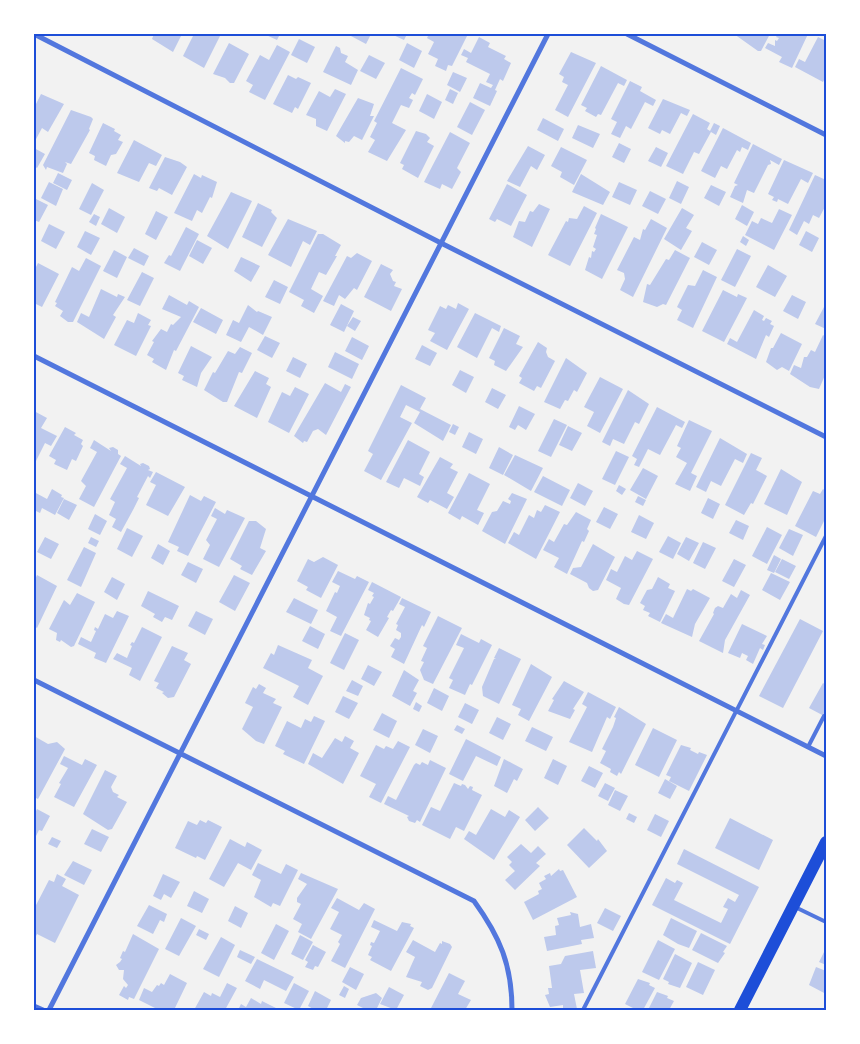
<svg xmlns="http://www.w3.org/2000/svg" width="860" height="1044" font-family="'Libre Baskerville',serif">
  <rect width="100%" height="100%" fill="#f2f2f2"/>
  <!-- building -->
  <path fill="#bdc9ec" d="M154,34h28l-9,18 -21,-13z
    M194,34h27l-17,34 -21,-12z
    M264,34h16l-3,6z
    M352,34h19l-5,10 -15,-8z
    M391,34h16l-3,6z
    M429,34h39l-16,32 -4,-1 -2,6 -11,-5 3,-7 -10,-5 6,-12 -7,-4z
    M734,34h36l-9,17h-3z
    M778,34h30l-16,34 -13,-6 3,-5 -17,-9 3,-5 7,3v-6l2,1 2,-3 -3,-1z
    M479,37l11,6 -2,4 18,9 -2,3 7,4 -8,18 -3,-2 -5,11 2,1 -7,15 -17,-8 7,-15 11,5 2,-3 -7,-3 4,-8 -24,-12 2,-4 -7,-3 3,-6 7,4z
    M818,37l8,4v35l-3,6 -28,-15 4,-8 6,3z
    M299,39l16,8 -8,16 -16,-8z
    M229,43l20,11 -15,29h-4l-5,-5 -12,-4z
    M407,43l15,8 -8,17 -15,-8z
    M277,45l13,7 -25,48 -16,-8 4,-7 -7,-4 14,-26 9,5z
    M336,46l4,2 1,5 7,3 -3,6 13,8 -7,15 -28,-13z
    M571,52l25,11 -28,54 -13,-7 13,-25 -6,-3 2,-5 -5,-3z
    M369,55l16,8 -9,16 -16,-8z
    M601,66l26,14 -3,6 -6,-3 -17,32 -3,-1 -2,3 -11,-6 2,-3 -6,-3z
    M401,68l22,11 -8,16 -3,-2 -3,5 4,2 -4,8 -8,-3 -9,18 14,7 -19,31 -19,-9 7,-12 -5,-3 7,-14 -3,-2z
    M453,72l14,6 -7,14 -13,-7z
    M288,75l8,4 2,-2 13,6 -13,26 -3,-2 -3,6 -19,-9z
    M630,81l12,6 -2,4 16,9 -3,6 -8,-4 -14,27 -5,-3 -6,12 -9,-4 6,-12 -6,-3z
    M335,89l11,5 -19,37 -11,-5v-7l-10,-4 13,-24 11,6z
    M450,89l8,4 -5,11 -8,-4z
    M41,94l23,10 -16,28 -6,-4 -7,13 -1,-33z
    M427,94l15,8 -8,17 -15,-8z
    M358,98l16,6 -4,12h4l-12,24 -8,-4 -5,6 -4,-1v2l-9,-7z
    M663,99l27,11 -3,6 -6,-3 -11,21 -8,-4 -2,4 -12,-6z
    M470,102l15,8 -13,25 -15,-8z
    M71,110l20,7 2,2 -4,10 1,1 -19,34 -6,-2 2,2 -4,9 -16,-6 -1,3 -3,-5z
    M693,114l17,9 -3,6 3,2 4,-8 6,3 -4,9 -5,-3 -12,22 -5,-2 -11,22 -17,-8z
    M543,118l21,11 -6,12 -21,-11z
    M103,123l12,6 -1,2 7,4 -3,5 5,2 -7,12 -5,1 -5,11 -12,-6 1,-4 -6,-3z
    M578,125l22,9 -7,14 -21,-10z
    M723,128l28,15 -3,7 -6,-3 -2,5 -3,-2 -10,19 -6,-3 -6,12 -14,-7z
    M416,131l10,3 4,4 -3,4 7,4 -16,32 -16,-9 2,-4 -4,-2z
    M450,132l20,11 -13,25 4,4 -9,17 -10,-5 -2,5 -16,-7z
    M134,140l28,15 -6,11 -7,-3 -10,19 -22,-9z
    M619,143l12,6 -7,14 -12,-6z
    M753,144l29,15 -3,6 -9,-5 1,4 -3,1 -14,28 -7,-3 -4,13 -13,-6 5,-11 3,-1 -4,-2z
    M528,146l17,9 -8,15 -6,-4 -11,21 -13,-6z
    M561,147l26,13 -13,25 -14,-8 2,-5 -11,-6z
    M656,147l12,6 -7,14 -13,-6z
    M34,148l11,6 -8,14 -3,-2z
    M165,157l15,5 7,5 -15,28 -13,-7 -2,3 -8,-3z
    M784,160l29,13 -5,10 -7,-4 -13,25 -10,-5 -1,3 -5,-2 2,-3 -6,-3z
    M58,173l14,7 -5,10 -14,-7z
    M194,174l7,4 1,-3 15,7 -5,16 -2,-1 -8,16 -5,-3 -5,11 -18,-8z
    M581,174l29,18 -7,13 -31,-13z
    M815,175l11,5v25l-7,13 -6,-3 -4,9 -5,-3 -7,14 -8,-5z
    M677,181l12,6 -8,17 -12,-6z
    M49,182l14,7 -7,17 -15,-8z
    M619,182l18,8 -7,15 -18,-8z
    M92,183l12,7 -13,25 -12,-6z
    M507,184l20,11 -16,31 -14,-7 -2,3 -6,-3z
    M711,185l15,7 -7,14 -15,-8z
    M650,191l16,8 -8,15 -16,-8z
    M231,192l21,9 -24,48 -21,-13z
    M34,198l14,7 -9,17 -5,-2z
    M258,203l14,7 -1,2 6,6 -15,29 -20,-10z
    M539,204l11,5 -18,38 -19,-10 6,-16 6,1 5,-11 3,1z
    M742,205l12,7 -7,14 -12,-7z
    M584,206l13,7 -27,53 -22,-11 18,-34 2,1 1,-4 8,1z
    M109,208l16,9 -8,16 -16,-9z
    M682,208l12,7 -8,13 6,3 -11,19 -17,-11z
    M779,209l13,6 -18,35 -29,-15 7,-14 6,3 3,-6 11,5z
    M156,211l12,6 -12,23 -11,-6z
    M94,214l6,3 -4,9 -7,-4z
    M601,214l27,13 -26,52 -17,-9 4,-13 2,1 1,-7 2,1 2,-3 -3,-2 4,-12 -3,-1 2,-5 -1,-1z
    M288,219l29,12 -7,14 -7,-4 -12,26 -23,-12z
    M651,219l16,9 -34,69 -13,-7 5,-11 -1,-6 -7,-3 17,-33 6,3 3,-11 2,1z
    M49,224l16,8 -9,17 -15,-8z
    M186,227l13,7 -19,37 -16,-8 5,-8 2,1z
    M85,231l15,7 -9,17 -14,-8z
    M806,231l13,7 -7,14 -13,-7z
    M318,234h5l18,11 -6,11h2l-11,19 -7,-3 -8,17 12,7 -9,17 -13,-7 3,-6 -15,-8z
    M743,236l6,4 -3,6 -6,-4z
    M197,240l15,8 -9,16 -14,-8z
    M702,242l15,8 -8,15 -15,-8z
    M134,248l15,8 -5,10 -16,-8z
    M737,249l14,7 -16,31 -14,-7z
    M114,250l13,7 -10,21 -14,-7z
    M675,250l15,8 -24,47 -3,-1 -6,3 -14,-5 4,-18 3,1 16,-26 3,1z
    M357,253l15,8 -15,29 -3,-2 -9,11 -6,-4 -5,11 -11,-5 24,-45 4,2z
    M241,257l19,9 -9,16 -17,-11z
    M86,258l15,8 -28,56h-5l-8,-6 3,-5 -8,-5 2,-3 -2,-1 17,-35 7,4z
    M38,263l21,11 -17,33 -8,-4v-32z
    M381,264l12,6 -3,4 3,7 3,1 -2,4 8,3 -11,22 -27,-14z
    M768,265l19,11 -12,21 -19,-10z
    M703,270l14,7 -24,51 -16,-8 5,-10 -5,-3 11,-22 7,1z
    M142,272l12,6 -14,28 -13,-6z
    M274,280l14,7 -8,17 -15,-7z
    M101,289l16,8 1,-3 7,3 -12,18 3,2 -12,22 -27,-17 4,-9 8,4z
    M723,290l14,7 1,-3 9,4 -23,44 -22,-11z
    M169,295l18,10 2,-4 10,6 -23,44 -2,-1 -8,20 -14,-8 2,-3 -7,-4 7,-13 -2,-1 9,-12 6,3 4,-8 2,1 8,-8 -19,-8z
    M792,295l14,7 -8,17 -15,-8z
    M458,303l11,6 -22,41 -17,-9 5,-8 -7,-3 12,-24 6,3 2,-4 8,4z
    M341,304l13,7 -10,21 -14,-7z
    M248,305l9,7 1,-1 14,6 -9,18 -14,-8 -8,15 -15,-7 7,-15 6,3z
    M824,307l2,1v21l-11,-5z
    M201,308l22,12 -7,14 -23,-12z
    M754,310l10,6 -2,4 2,1 2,-3 6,3 -2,3 4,2 -5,11 -3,-2 -10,24 -29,-15 3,-6 7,4z
    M138,313l13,7 -3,5 3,1 -15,30 -22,-11 13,-25 7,3z
    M475,313l26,13 -2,6 -7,-4 -15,30 -20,-11z
    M353,317l8,4 -6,10 -8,-5z
    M504,328l16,8 -4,8 7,3 -17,24 -12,-6 1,-4 -6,-3z
    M781,333l21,11 -13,27 -7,-4 -5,3 -11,-8 5,-14h2z
    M823,335l3,2v36l-7,16 -9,-2 -20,-13 4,-9 7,3 3,-11h3l4,-7 4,2z
    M265,336l15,7 -8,15 -15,-8z
    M352,337l17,9 -7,14 -17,-9z
    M538,342l9,6 -1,4 2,5 7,4 -14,27 -4,-2 -3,5 -15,-8 3,-5 -3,-2z
    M422,345l15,8 -7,13 -15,-7z
    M191,346l21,11 -11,16 -4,14 -15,-7 2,-4 -6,-3z
    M240,347l12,6 -10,20 -3,-1 -12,30h-4l-19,-12 9,-18 2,1 13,-22 7,3z
    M335,352l24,12 -7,15 -24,-12z
    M293,357l14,7 -7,14 -14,-7z
    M566,358l21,15 -10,19 -3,-2 -6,11 -3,-1 -5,9 -16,-7z
    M460,370l14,7 -8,16 -14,-8z
    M255,371l14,7 -3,6 5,3 -14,31 -23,-12z
    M600,377l23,12 -23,44 -13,-7 7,-14 -10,-5z
    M325,383l16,9 4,-8 6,3 -25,48 -8,-6 -5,2 -6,11 -3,-1 -1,2 -9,-7z
    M401,385l25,13 -6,11 31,16 -8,16 -29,-18 6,-11 -14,-7 -6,12 12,6 -31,57 -17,-9 9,-17 -5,-3z
    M295,387l14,7 -20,39 -21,-11 14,-30 8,4z
    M492,388l14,7 -8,14 -13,-7z
    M628,390l21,14 -10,20 -4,-2 -11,22 -11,-5 -3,7 -8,-4z
    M519,406l16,8 -9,16 -8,-5 -3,5 -6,-3z
    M657,407l28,15 -3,6 -6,-3 -16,30 -12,-6 -9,18 -5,-2 3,-6 -5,-3z
    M34,411l13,7 -6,10 16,8 -6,10 -6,-3 -9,18 -2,-1z
    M554,419l13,6 -16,32 -13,-6z
    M689,420l23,11 -21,42 6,3 -7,15 -15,-7 12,-21 -11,-6 5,-9 -4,-2z
    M453,424l6,3 -4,8 -6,-3z
    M568,426l14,7 -10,18 -13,-6z
    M65,427l11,6 -2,2 9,5 -2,4 2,2 -7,15 -4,-2 -5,11 -13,-6 2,-4 -7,-4z
    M469,432l14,7 -7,15 -14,-7z
    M720,438l27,16 -4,9 -8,-4 -14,27 -10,-5 -5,11 -10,-5z
    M94,440l17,11 -2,-3 4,-1 5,3v4l3,2 -27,51 -15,-8 7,-13 -5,-5 16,-29 -7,-4z
    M408,440l22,12 -11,22 5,3 -4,9 -16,-8 -5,10 -13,-6z
    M499,447l14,8 -10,20 -14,-7z
    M616,451l13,6 -14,28 -13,-6z
    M751,453l11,5 -6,12 11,6 -14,28 -2,-1 -7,12 -19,-10z
    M515,455l28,13 -12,23 -27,-16z
    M125,456l16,10 -1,-2 3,-1 6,3 1,3 -2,1 5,2 -3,6 -2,-2 -11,21 2,1 -6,12 -12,22 -9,-5 4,-8 -7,-4 6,-13 -5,-3 17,-31 -7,-4z
    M440,457l13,7 -3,4 8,4 -11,21 7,4 -7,12 -17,-9 -2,3 -11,-6z
    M643,468l15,8 -12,23 -16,-9z
    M781,469l21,13 -15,33 -23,-11z
    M156,472l29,15 -17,29 -22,-11 10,-20 -6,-3z
    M469,473l21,11 -13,26 7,3 -6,12 -16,-9 -2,4 -12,-7z
    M543,476l27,14 -8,16 -28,-14z
    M578,483l15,8 -8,15 -15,-8z
    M619,485l7,4 -4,6 -6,-4z
    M52,489l10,6 -1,2 3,1 -9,17 -13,-7 -2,5 -6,-3v-18l13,7z
    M823,489l3,2v26l-10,20 -21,-11 18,-35 7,3z
    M512,493l15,6 -22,45 -23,-13 10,-19 5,-1 6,-10 7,3 1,-3 -3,-2z
    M190,495l11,6 3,-5 12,6 -28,54 -11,-5 2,-4 -11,-5z
    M638,496l8,4 -3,6 -8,-4z
    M708,498l12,6 -7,15 -12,-6z
    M64,499l13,6 -8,15 -12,-7z
    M545,505l15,7 -24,47 -28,-16 6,-11 5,3 10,-20 5,3 3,-8 4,2z
    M604,507l14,7 -8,15 -14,-7z
    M215,508l10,6 2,-4 18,8 -26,49 -16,-8 7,-14 -4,-5 11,-21 -6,-3z
    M576,512l15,8 -4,9 2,2 -5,11 -2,-1 -15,33 -13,-7 5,-9 -16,-8 6,-11 5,3 10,-18 3,1z
    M95,514l12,7 -7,14 -12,-6z
    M639,515l15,8 -8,16 -15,-7z
    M736,520l13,6 -6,14 -14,-7z
    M249,521h7l10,8 -6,19 6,3 -14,24 -12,-6 2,-3 -12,-7z
    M767,527l15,8 -15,29 -15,-8z
    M127,528l16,8 -11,21 -15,-8z
    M789,529l14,6 -10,21 -14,-8z
    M668,536l13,7 -8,16 -14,-7z
    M45,537l14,7 -8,15 -14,-7z
    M91,537l8,4 -3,6 -8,-4z
    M686,537l13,6 -10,18 -12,-7z
    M703,542l13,6 -11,21 -12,-6z
    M158,544l12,7 -7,14 -12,-7z
    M593,544l22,13 -17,33 -5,1 -4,-3 -2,-5 -17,-9 3,-6 8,-1z
    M84,547l12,6 -15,34 -14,-7z
    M637,551l16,8 -24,46 -5,-1 -8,-5 5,-11 -15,-8 5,-11 6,3 8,-16 7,4z
    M774,555l7,4 -7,14 -7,-3z
    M323,557l15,8 -17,33 -15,-8 2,-3 -11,-6 11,-22 6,3z
    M734,559l12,6 -12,22 -12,-6z
    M782,559l14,7 -7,13 -14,-7z
    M188,562l15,7 -7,14 -15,-8z
    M338,571l17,8 2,-3 12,6 -28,54 -11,-5 7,-14 -11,-6 9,-19 2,1 3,-7 -8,-4z
    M771,573l19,9 -10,18 -18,-10z
    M37,575l20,11 -20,42 -3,-2v-44z
    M234,575l16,8 -15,28 -16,-9z
    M112,577l13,7 -8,16 -13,-8z
    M658,577l12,7 -2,4 7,3 -15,31 -12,-6 2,-3 -7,-3 2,-4 -5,-3 7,-13 5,-1z
    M372,582l29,15 -8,14 -2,-1 -4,7 2,1 -11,19 -12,-7 5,-9 -2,-1 1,-2 -6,-3 4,-12 2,1 4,-7 -2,-1 2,-3 -6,-3z
    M687,589l4,2 2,-2 17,9 -15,26 -3,13 -31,-14 5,-9 7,4z
    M741,590l9,5 -25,45 -2,13 -24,-12 15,-27 -1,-1 2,-5 3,-2 5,2 8,-14 6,4z
    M148,591l31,15 -7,14 -7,-3 -3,5 -9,-5 2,-3 -14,-8z
    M77,593l18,9 -21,44 -3,1 -10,-7 -1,2 -4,-2 1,-7 -8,-4 15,-29 6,5z
    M294,598l24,12 -7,14 -25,-12z
    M402,598l29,14 -7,15 -2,-2 -18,39 -13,-7 4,-8 -5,-3 5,-8 4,2 2,-3v-4l-5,-3 2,-5 -2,-1 9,-17 -6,-3z
    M117,611l12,5 -23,47 -12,-5 2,-5 -18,-9 3,-7 10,5 5,-11 -2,-1 1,-3 3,2 7,-15 8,4z
    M196,611l17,8 -8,16 -17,-9z
    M438,616l24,12 -29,56 -9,-4 -4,-10 4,-8 -3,-1 6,-13 -4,-2z
    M800,619l23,12 -40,77 -24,-12z
    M742,624l25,12 -5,8 3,1 -2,5 -3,-2 -7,16 -7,-4 2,-4 -6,-3 -2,5 -12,-5z
    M310,626l15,8 -7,15 -16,-8z
    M142,627l20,10 -22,44 -11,-6 3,-7 -19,-9 4,-6 10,5 5,-12 -2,-1 2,-3 2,1z
    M345,633l14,7 -15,30 -14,-7z
    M461,634l18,9 2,-4 11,6 -20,40 -2,-1 -5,11 -16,-7 4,-8 -4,-2 15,-30 -8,-3z
    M278,645l34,15 -4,8 15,8 -15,29 -15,-8 6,-11 -36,-18 8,-15 3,2z
    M172,646l16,7 -4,7 7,4 -17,33 -6,1 -6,-5 2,-1 -8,-4 3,-5 -5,-2z
    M499,648l22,11 -22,45 -16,-8 -1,-9 12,-28h2l-2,-1z
    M531,664l21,13 -23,44 -11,-6 3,-6 -9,-4z
    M368,665l14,7 -8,14 -13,-7z
    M404,670l15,10 -6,11 4,2 -7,13 -18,-10z
    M352,680l11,6 -5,10 -12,-5z
    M564,681l20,11 -11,17 2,1 -5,9 -22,-8 6,-11 -2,-1z
    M823,683l3,2v32l-17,-9z
    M259,684l7,4 -3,5 13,6 -3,4 9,4 -18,37 -8,-3 -14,-12 11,-22 -8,-4 8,-16 3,2z
    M434,688l15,8 -7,15 -15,-8z
    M588,692l28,15 -6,12 -3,-2 -15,35 -23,-10 18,-35 -5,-3z
    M343,696l15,7 -9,16 -14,-7z
    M416,702l6,4 -3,6 -6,-3z
    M465,703l14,7 -7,14 -14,-7z
    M619,707l27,17 -25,50 -2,-2 -2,4 -7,-4 1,-3 -11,-6 6,-12 -4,-2 11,-22 3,-9 -2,-1z
    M382,713l15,8 -8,17 -16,-8z
    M314,716l11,5 -21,43 -21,-10 2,-3 -10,-5 12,-25 14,7 4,-9 6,3z
    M497,717l14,7 -8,16 -14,-7z
    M457,725l8,4 -3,5 -8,-4z
    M532,727l21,10 -7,14 -21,-10z
    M653,728l24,12 -18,37 -24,-12z
    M423,729l15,7 -8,17 -15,-8z
    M34,736l14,8 9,-2 8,7 -27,50 -4,-2z
    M345,736l9,5 -4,7 9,5 -16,31 -35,-20 5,-11 9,5 13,-20 7,4z
    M466,739l35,18 -4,9 -21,-10 -13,25 -14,-7z
    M398,741l12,6 -29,56 -12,-6 7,-13 -16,-8 16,-31 8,4 2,-3 7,3z
    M681,745l10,3 -1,2 8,4 1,-2 8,3 -18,36 -20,-10 2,-4 -5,-2z
    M64,756l18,9 3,-6 12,6 -23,42 -20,-10 7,-13 -2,-1 9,-15 -8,-4z
    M504,759l19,10 -6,12 -3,-2 -7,14 -13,-7z
    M553,759l14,7 -9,19 -14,-7z
    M430,760l16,8 -26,54 -3,-2 -2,3 -6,-2 -2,-4 2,-1 -25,-12 4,-8 8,4 18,-35 2,-2 4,2 2,-3 6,3z
    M589,766l14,7 -8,15 -14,-7z
    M105,770l12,6 -6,11 2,5 6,3 -2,2 10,5 -15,27 -4,1 -25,-16z
    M665,779l12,7 -7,13 -12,-6z
    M454,783l7,3 1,-2 3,1 3,4 2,-3 3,1 -1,3 10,5 -18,36 -8,-4 -6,12 -28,-14 9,-18 9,4z
    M605,783l10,5 -7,13 -10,-5z
    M615,790l13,6 -8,15 -12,-6z
    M538,807l11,11 -14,13 -10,-11z
    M37,809l13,7 -8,15 -3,-1 -5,10v-25z
    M491,809l14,8 4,-7 11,7 -26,43 -30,-21 5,-8 7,4z
    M629,813l8,4 -3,6 -8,-4z
    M655,814l14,7 -8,16 -14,-7z
    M730,818l43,22 -14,30 -44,-22z
    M200,820l6,3 2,-3 14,7 -17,33 -8,-4 -1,2 -21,-10 13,-27 9,4z
    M584,828l13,13 1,-2 9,12 -18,17 -22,-23z
    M92,829l17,8 -8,15 -17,-8z
    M52,837l9,4 -4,7 -9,-4z
    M230,839l15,8 2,-5 15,8 -11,20 -13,-7 -14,24 -15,-8z
    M521,844l10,9 7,-7 8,8 -10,9 4,3 -25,24 -10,-10 10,-9 -6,-6 3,-3 -5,-5z
    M684,849l75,38 -29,57 -78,-39 14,-27 9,5 2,-3 6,3 -9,17 47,23 7,-14 -5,-2 5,-9 7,4 4,-7 -62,-31z
    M73,861l19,9 -8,15 -20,-10z
    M258,863l23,11 5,-10 12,6 -18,36 -7,-3 -2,4 -17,-10 7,-17 -9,-5z
    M559,869l1,2 3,-1 14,27 -44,23 -9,-18 15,-8 -1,-3 4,-2 -3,-6 7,-4 -2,-3 6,-3 1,3z
    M301,873l37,16 -27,50 -13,-7 4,-8 -9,-5 8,-15 -4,-2v-4l10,-14 -9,-5z
    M57,874l9,5 -4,7 17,9 -24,48 -18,-9 -3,6v-31l15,-29 5,2z
    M163,874l17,8 -9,16 -7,-4 -3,6 -8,-4z
    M194,891l15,8 -7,14 -15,-7z
    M337,898l22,12 5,-7 11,6 -30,59 -14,-7 9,-17 -2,-2 4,-7 -12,-6 9,-17 -8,-4z
    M149,905l18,9 -3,8 -4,-2 -7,14 -16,-8z
    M235,906l13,7 -7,15 -13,-7z
    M605,908l16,8 -8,15 -16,-8z
    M570,912l8,2 2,13 11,-3 3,14 -13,2 1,4 -35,7 -3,-14 12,-2 -1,-9 4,-1 -2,-7 14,-3z
    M181,918l15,8 -17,30 -14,-7z
    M671,918l26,13 -8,17 -11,-4 -15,-9z
    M374,920l23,11 5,-9 9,2 -1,2 4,2 -23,43 -21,-11 2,-3 -4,-2 4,-9 -2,-1 1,-3 3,1 6,-12 -9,-4z
    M276,924l13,7 -15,29 -13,-7z
    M199,929l10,5 -3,6 -10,-5z
    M701,933l26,13 -4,6 2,1 -7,10 -26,-13z
    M133,934l26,15 -25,50 -5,-2 -1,3 -9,-5 5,-9 2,2 2,-3 -5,-6 1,-9h-5l-3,-5 4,-3 2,-3 -2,-1 3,-7 2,1z
    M300,935l13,7 -10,18 -12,-6z
    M221,937l14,8 -16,32 -16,-8z
    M413,940l22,12 5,-9 2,1v-3l8,3 2,3 -20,41 -4,2 -8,-4 2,-4 -16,-5 9,-20 -9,-5z
    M658,940l17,9 -16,31 -17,-8z
    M313,945l13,7 -8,15 -3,-1 -2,4 -8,-3 3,-5 -3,-2z
    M826,948v17l-7,-3z
    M240,950l15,7 -4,7 -14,-7z
    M593,951l3,17 -16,2 4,23 -10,1 3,15 -14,1v-5l-13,2 -5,-12 4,-1 -1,-6h4l-3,-22 12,-2 4,-8z
    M675,954l17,9 -12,25 -12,-4 1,-2 -6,-3z
    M257,959l37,18 -8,14 -22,-11 -4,9 -15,-8z
    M698,962l17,8 -12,25 -17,-8z
    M350,967l14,7 -8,16 -14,-8z
    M816,967l10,4v23l-17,-9z
    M449,973l16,8 -7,13 13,6 -6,10h-35z
    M170,974l17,9 -13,27h-15l-20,-10 5,-12 8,4 5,-7 2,1 2,-3 3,2z
    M638,979l12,4 -1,2 6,3 -12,22h-6l-12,-6z
    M227,983l10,5 -12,22h-31l10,-18 7,4 1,-3 8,4z
    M294,983l15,8 -10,19 -15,-7z
    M344,986l5,3 -4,9 -6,-3z
    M389,987l15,8 -8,15 -16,-6z
    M315,991l16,9 -5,10h-11l-7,-4z
    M657,992l11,4 -1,2 7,3 -5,9h-21z
    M376,993l6,5 -6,12h-9l-10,-5 4,-7z
    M251,998l10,6 1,-3 14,7 -1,2h-37l3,-6 5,3z"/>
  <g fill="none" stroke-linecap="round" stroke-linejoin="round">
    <!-- service -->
    <path stroke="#5277de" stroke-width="4" d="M808,747l16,-31
      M795,907l31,15
      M583,1010l243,-474"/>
    <!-- minor -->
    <path stroke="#5277de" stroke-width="5" d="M34,34l407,209 385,194
      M627,34l199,101
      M34,356l792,400
      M34,680l440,221c26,36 38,64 38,109
      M34,1006l9,4
      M49,1010l499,-976"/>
    <!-- primary -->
    <path stroke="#1d4ed8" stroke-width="12" d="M740,1010l86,-168"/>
  </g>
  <!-- border -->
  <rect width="860" height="1044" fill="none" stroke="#ffffff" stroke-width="70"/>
  <rect x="35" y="35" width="790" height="974" fill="none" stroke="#1d4ed8" stroke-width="2"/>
</svg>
